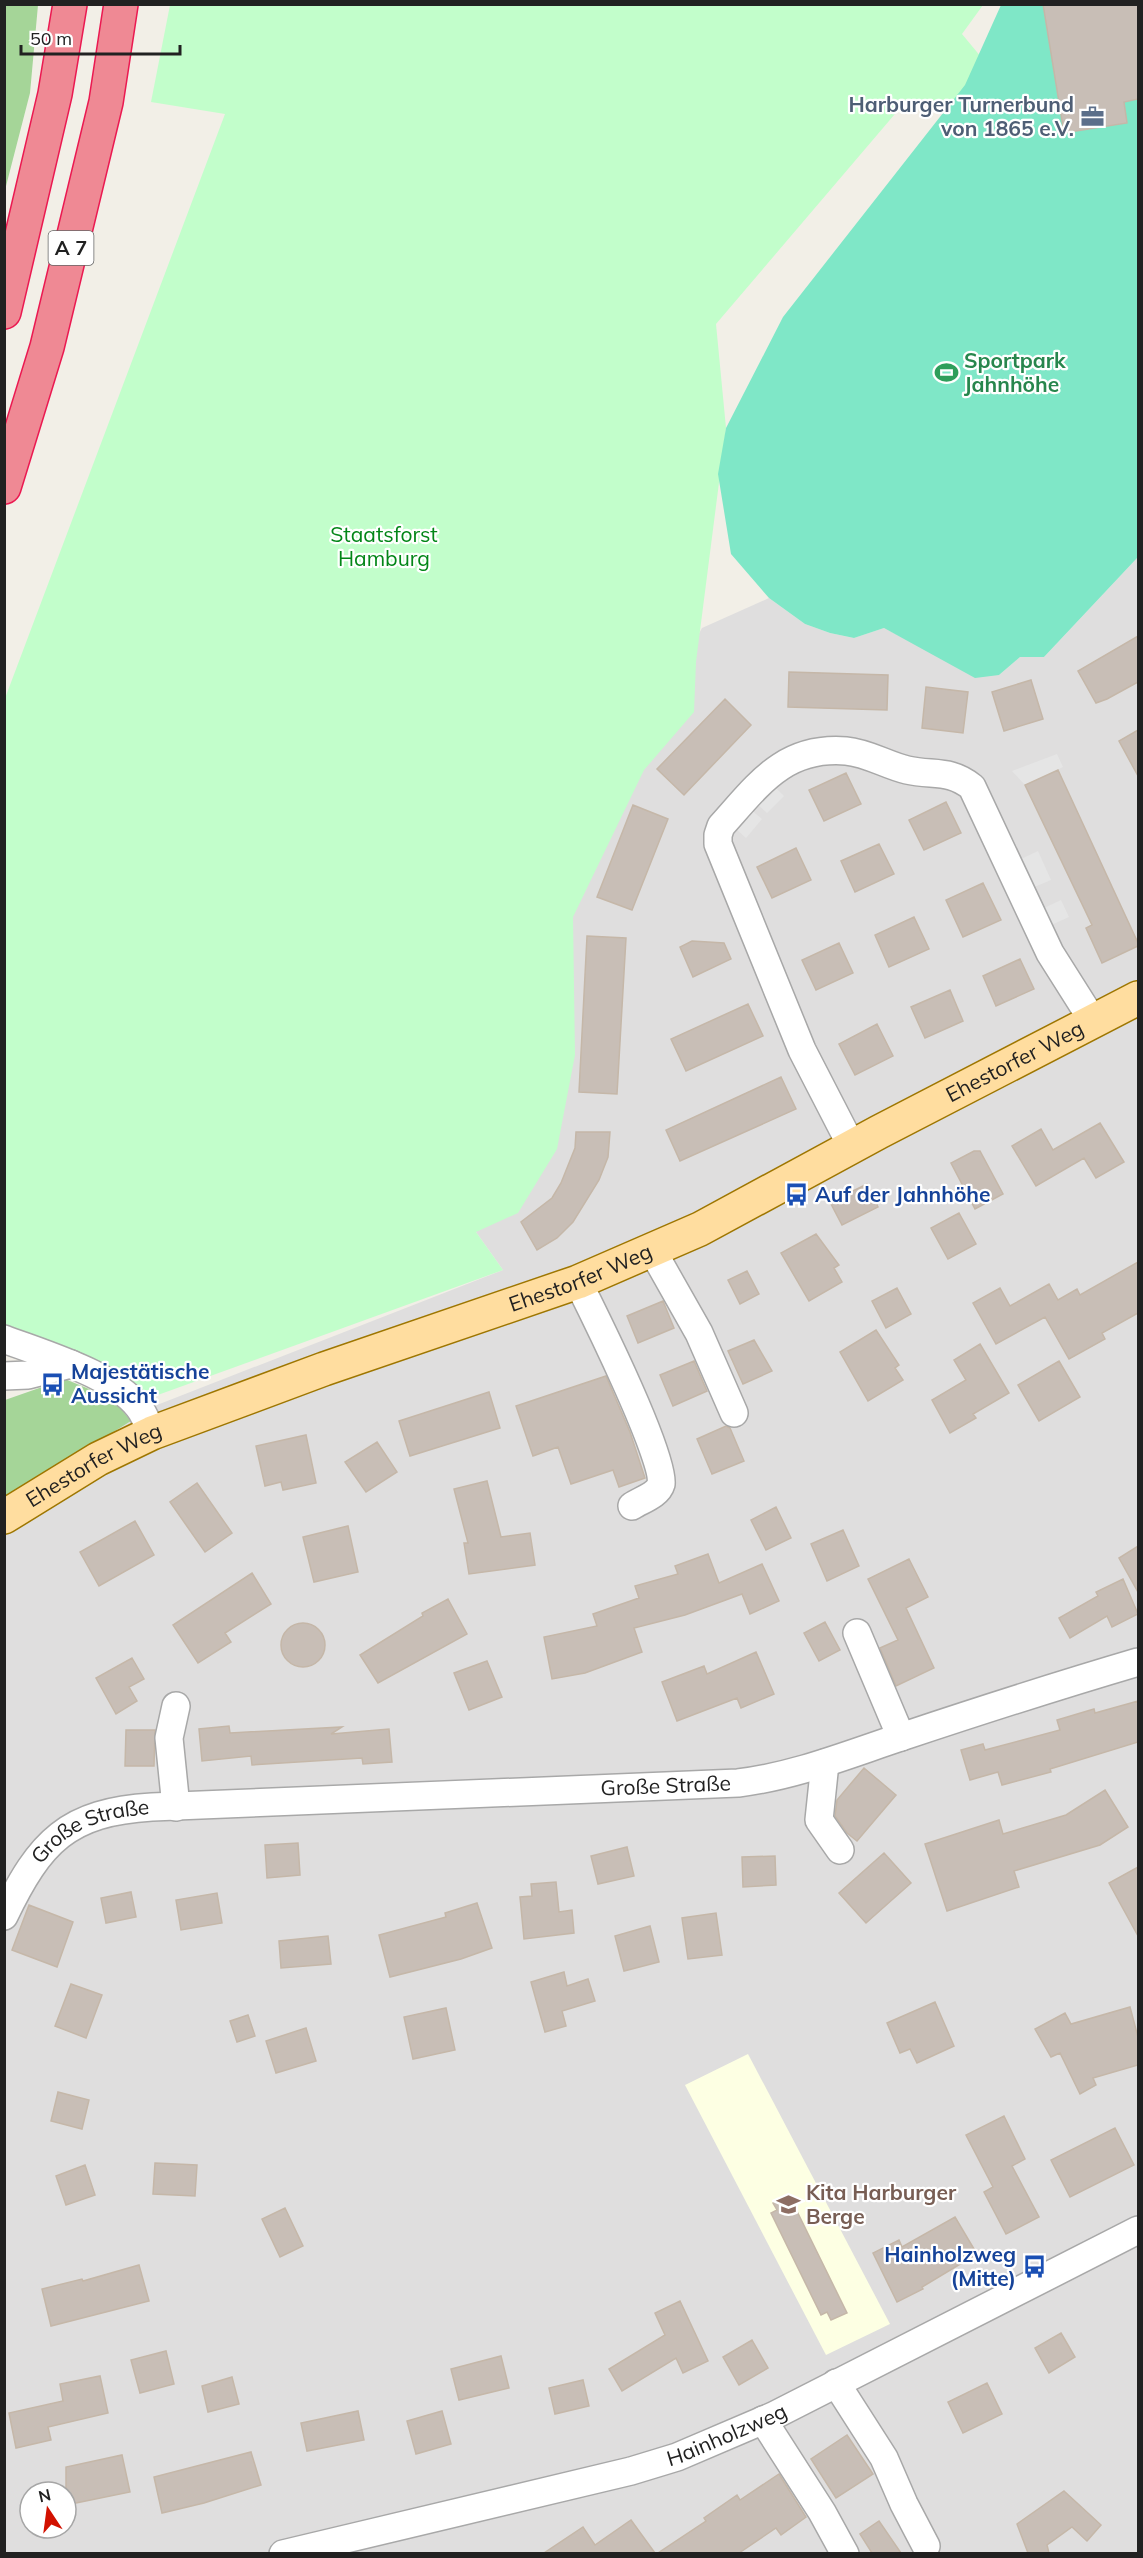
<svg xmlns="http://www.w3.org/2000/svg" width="1143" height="2558" font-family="Mulish,sans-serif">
  <rect width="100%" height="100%" fill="#f2efe7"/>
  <!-- residential -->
  <path fill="#dfdede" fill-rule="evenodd" d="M1138,557v1996l-1133,1v-1054l152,-95 346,-135 -27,-38 81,-337 145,-267 67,-30 36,26 25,9 24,5 30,-10 39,20 76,27 21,-18h24zM30,2492h36v36h-36z"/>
  <!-- education -->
  <path fill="#fdffe3" d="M748,2054l142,270 -64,31 -141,-270z"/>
  <!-- forest -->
  <path fill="#a5d598" d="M5,4l33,1 -8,88 -25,97z
    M65,1379l48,20 18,22 -126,79v-100z"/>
  <!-- park -->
  <path fill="#c2fecb" d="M170,5h813l-21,29 34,41 -7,34 -83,-8 -190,223 10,104 -30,234 -2,50 -50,58 -71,147 2,138 -18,94 -39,64 -42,19 27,38 -348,126 -14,15 -15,-25 -78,-46 -43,-16 -1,-623 221,-587 -74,-12z"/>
  <!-- pitch -->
  <path fill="#7fe7c7" d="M1001,5h137v552l-94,100h-24l-21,18 -24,3 -91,-50 -30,10 -24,-5 -25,-9 -36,-26 -38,-44 -13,-80 8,-46 57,-111 182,-232z"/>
  <!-- parking -->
  <path fill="#e5e5e5" d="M1057,754l6,13 -38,18 -13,-14z
    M772,784l12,12 -17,17 -12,-11z
    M750,809l12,10 -16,19 -12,-11z
    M1038,851l13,29 -19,8 -13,-28z
    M1061,900l8,17 -20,9 -7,-17z"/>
  <!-- building -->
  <path fill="#c8beb6" stroke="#c5b7a8" stroke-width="1.5" d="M1043,4h95v95l-14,3 3,21 -63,10z
    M1138,636v46l-31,17 -11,4 -18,-32z
    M789,672l99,3 -1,35 -99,-3z
    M1031,680l12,39 -39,12 -12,-39z
    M926,687l42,5 -5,41 -41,-5z
    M725,699l26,26 -67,70 -27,-26z
    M1138,730v46l-19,-35z
    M1058,770l80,173v3l-36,17 -16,-35 6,-3 -67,-140z
    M846,773l15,31 -37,17 -15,-31z
    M946,802l15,31 -37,17 -15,-30z
    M633,805l35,14 -36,91 -35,-13z
    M879,844l15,30 -39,18 -14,-31z
    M796,848l15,32 -39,18 -15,-31z
    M983,883l18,37 -38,17 -17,-37z
    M914,917l15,32 -40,18 -14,-32z
    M587,936l39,2 -9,156 -38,-2z
    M692,941l32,2 7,16 -38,18 -13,-30z
    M839,943l14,30 -37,17 -14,-30z
    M1020,959l14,30 -38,17 -13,-30z
    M950,990l13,31 -38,17 -14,-31z
    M748,1004l15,32 -77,35 -15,-32z
    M877,1024l16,32 -38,19 -16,-31z
    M781,1077l15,32 -116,52 -14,-31z
    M1100,1123l24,39 -28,16 -12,-20 -48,28 -24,-40 29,-17 12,21z
    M576,1132h34l-2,25 -9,23 -26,42 -16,16 -20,12 -16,-28 31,-24 9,-15 14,-35z
    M974,1151h6l23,43 -28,15 -24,-46z
    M867,1184l11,23 -36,18 -12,-23z
    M959,1213l17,31 -28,15 -17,-31z
    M816,1234l23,31 -5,3 8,14 -33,19 -28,-48z
    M1138,1262v51l-36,20 3,6 -36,20 -24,-42 -49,27 -23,-41 27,-15 10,18 39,-22 9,16 19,-11 3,6z
    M747,1271l12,23 -19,10 -12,-24z
    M897,1288l14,26 -25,14 -14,-27z
    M663,1301l11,27 -36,15 -11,-27z
    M876,1330l23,35 -4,3 8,12 -35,21 -28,-49z
    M754,1340l18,31 -29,13 -15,-33z
    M980,1344l29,49 -36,21 3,4 -26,15 -18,-33 34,-20 -12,-20z
    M694,1361l13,30 -34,15 -13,-31z
    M1059,1361l21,36 -41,24 -21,-36z
    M606,1376l24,56 15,46 -26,9 -6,-17 -42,14 -13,-37 -25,9 -17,-50z
    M489,1392l11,36 -90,28 -11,-35z
    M726,1426l4,2 14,33 -32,13 -15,-35z
    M306,1435l10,48 -33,7 -2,-8 -16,4 -9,-40z
    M377,1442l20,30 -31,20 -21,-30z
    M487,1481l14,56 29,-4 5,32 -66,9 -5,-31h4l-14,-54z
    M197,1483l35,50 -27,19 -35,-50z
    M776,1507l15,31 -25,12 -15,-30z
    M135,1521l19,34 -55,31 -19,-34z
    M348,1526l10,46 -44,10 -11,-45z
    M843,1530l16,36 -32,15 -16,-37z
    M1138,1546v46l-19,-34z
    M708,1554l11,29 43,-19 17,37 -29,13 -8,-20 -57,21 -51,13 8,24 -57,21 -33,6 -8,-42 53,-11 -4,-12 46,-16 -4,-12 43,-12 -3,-8z
    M909,1559l19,38 -22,11 28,60 -38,18 -16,-38 18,-8 -30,-61z
    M252,1573l19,31 -46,29 6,9 -33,21 -25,-38z
    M1123,1579l15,35 -26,13 -5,-11 -37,22 -11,-20 39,-22 -2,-4z
    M448,1599l19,35 -89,49 -18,-28 63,-39 -1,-3z
    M825,1622l15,28 -21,11 -15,-28z
    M281 1645a22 22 0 1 1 44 0a22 22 0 1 1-44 0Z
    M756,1652l18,42 -33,14 -4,-10 -60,23 -15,-39 42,-16 3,8z
    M132,1658l12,21 -15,8 8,14 -21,13 -20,-36z
    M487,1661l15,36 -33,13 -15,-37z
    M1138,1701v41l-88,27 1,3 -49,13 -4,-13 -28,8 -9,-30 22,-6 2,6 75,-20 -3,-10 37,-11 1,4z
    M229,1726l1,7 112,-6 -11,7 58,-5 3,33 -29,2 -1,-6 -110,7 -1,-9 -49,5 -3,-32z
    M126,1730h29l-1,36h-29z
    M864,1768l32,27 -39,46 -10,-8 -12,-17 2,-16z
    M1105,1790l23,37 -28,18 -86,26 5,16 -72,24 -22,-67 74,-24 4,14 63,-19z
    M298,1843l2,32 -33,3 -2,-33z
    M627,1847l7,29 -36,8 -7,-28z
    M884,1853l27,30 -45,40 -27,-30z
    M775,1856l1,29 -33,2 -1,-30z
    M1138,1867v69l-29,-53z
    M556,1882l3,30 13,-2 2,23 -50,6 -4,-42 12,-1 -1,-12z
    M131,1892l5,25 -30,6 -5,-25z
    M217,1893l5,30 -41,7 -5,-30z
    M477,1903l15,45 -31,11 -71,18 -11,-42 67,-18 -1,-4z
    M29,1905l44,17 -16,45 -45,-17z
    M716,1913l6,42 -34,4 -6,-41z
    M650,1926l9,36 -35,9 -9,-35z
    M328,1936l3,28 -50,4 -2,-27z
    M564,1972l3,14 21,-7 7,22 -33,10 4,15 -21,6 -14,-50z
    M71,1984l31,11 -16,43 -31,-12z
    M935,2002l19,44 -37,17 -7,-14 -10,4 -13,-30z
    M1130,2007l8,30v28l-45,13 3,7 -16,9 -20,-41 -9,4 -16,-28 30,-16 6,11z
    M446,2008l9,42 -42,9 -9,-42z
    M248,2015l7,21 -18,6 -7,-21z
    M306,2028l10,33 -40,12 -10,-32z
    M58,2092l31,8 -7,29 -31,-8z
    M1004,2116l21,43 -13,7 27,51 -33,17 -22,-42 9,-5 -27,-52z
    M1115,2128l19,37 -64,32 -19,-37z
    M155,2163l42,2 -2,31 -42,-2z
    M85,2165l10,30 -29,10 -10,-29z
    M789,2195l58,118 -16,7 -4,-8 -6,3 -50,-102 6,-3 -4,-7z
    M285,2208l18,38 -23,11 -18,-38z
    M955,2217l22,37 -55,33 1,2 -26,13 -24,-49 26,-13 3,7z
    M139,2265l10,36 -98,25 -9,-37 40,-10 1,2z
    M680,2301l28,60 -25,12 -7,-15 -54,33 -13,-22 56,-34 -10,-22z
    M1061,2333l14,24 -26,16 -14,-25z
    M752,2340l16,28 -29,17 -16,-28z
    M166,2351l8,33 -34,9 -9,-33z
    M501,2356l8,32 -50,12 -8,-31z
    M100,2376l8,37 -60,14 3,13 -35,8 -7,-35 54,-12 -3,-17z
    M232,2377l7,27 -31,8 -6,-26z
    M583,2380l6,26 -34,8 -6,-26z
    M987,2383l15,31 -39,19 -15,-31z
    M358,2411l6,29 -57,11 -6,-28z
    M442,2411l9,33 -35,10 -9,-33z
    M847,2435l26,39 -37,24 -25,-39z
    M251,2452l10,33 -57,18 -42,10 -8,-36z
    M122,2455l8,37 -64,13v-38z
    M779,2474l27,43 -25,18 -5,-7 -37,25h-81l48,-32 -2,-3 33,-23 3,5z
    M1064,2491l37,34 -14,16 -15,-14 -25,18 2,8h-21l-11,-29z
    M631,2520l24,33h-111l39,-26 12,18z
    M879,2521l22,32h-29l-12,-19z"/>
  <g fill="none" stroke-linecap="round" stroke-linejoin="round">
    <defs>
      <g id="minor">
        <path d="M852,1147l-50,-97 -84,-206v-9l3,-9c37,-41 63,-80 125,-75 22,2 40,14 61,19 26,6 43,-1 65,17l78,166 43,68"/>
        <path d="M652,1250l47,83 35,80"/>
        <path d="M578,1282c15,30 88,177 83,202 -3,11 -20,16 -29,22"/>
        <path d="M4,1339c39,15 116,37 138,73 4,7 7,15 10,21"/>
        <path d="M4,1376l24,-1 43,-11"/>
        <path d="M857,1633l44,104"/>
        <path d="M825,1763l-6,57 21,30"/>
        <path d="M176,1807l-7,-69 7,-32"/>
        <path id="s1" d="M4,1916c36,-75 64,-104 148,-109l586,-24c58,-7 111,-29 166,-47 78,-26 156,-51 234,-74"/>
        <path d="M836,2383l48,75 20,46 22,42"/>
        <path d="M763,2420l59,92 23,42"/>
        <path id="s2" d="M283,2554l348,-83 46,-14 96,-41 365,-186"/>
      </g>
      <g id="major">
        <path id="s3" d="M4,1517l94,-58 54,-26 172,-64 254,-87 122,-53 179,-97 259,-134"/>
      </g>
      <path id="highway" d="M4,312l51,-218 15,-90
        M4,487l43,-140 59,-245 15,-98"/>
    </defs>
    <!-- minor casing -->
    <use href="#minor" stroke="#a8a8a8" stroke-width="30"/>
    <!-- major casing -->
    <use href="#major" stroke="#9e7600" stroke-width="36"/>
    <!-- highway casing -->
    <use href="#highway" stroke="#eb1951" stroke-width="36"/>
    <!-- minor -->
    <use href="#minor" stroke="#fff" stroke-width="27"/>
    <!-- major -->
    <use href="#major" stroke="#ffdd9f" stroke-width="33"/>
    <!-- highway -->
    <use href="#highway" stroke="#ef8994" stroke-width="33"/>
  </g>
  <!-- icons -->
  <defs>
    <symbol id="office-bare" viewBox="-9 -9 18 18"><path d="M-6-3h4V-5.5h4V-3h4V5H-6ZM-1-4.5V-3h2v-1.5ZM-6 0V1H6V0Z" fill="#5c6f8a" stroke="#fff" stroke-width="2.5" paint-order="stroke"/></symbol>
    <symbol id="stadium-bare" viewBox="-9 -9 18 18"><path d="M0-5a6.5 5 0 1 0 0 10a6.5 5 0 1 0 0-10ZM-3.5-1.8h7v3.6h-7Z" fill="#2e9e5b" stroke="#fff" stroke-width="2.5" paint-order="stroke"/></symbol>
    <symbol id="bus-bare" viewBox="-9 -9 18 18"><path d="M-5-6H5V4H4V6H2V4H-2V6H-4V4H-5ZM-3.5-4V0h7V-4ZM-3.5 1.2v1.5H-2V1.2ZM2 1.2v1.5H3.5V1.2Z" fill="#1a4fb4" stroke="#fff" stroke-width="2.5" paint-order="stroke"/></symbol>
    <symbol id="school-bare" viewBox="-9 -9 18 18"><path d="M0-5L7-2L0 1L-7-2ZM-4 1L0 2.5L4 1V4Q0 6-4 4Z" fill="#8d6e63" stroke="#fff" stroke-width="2.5" paint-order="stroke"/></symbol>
  </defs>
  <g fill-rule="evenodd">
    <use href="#office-bare" x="1076" y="100" width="33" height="33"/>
    <use href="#stadium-bare" x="930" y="356" width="33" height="33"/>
    <use href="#bus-bare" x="780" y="1178" width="33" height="33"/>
    <use href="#bus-bare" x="36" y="1368" width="33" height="33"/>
    <use href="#school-bare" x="772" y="2188" width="33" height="33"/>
    <use href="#bus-bare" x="1018" y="2250" width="33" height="33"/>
  </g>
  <g text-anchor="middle" stroke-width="4.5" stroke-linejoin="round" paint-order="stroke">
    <!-- shield labels -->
    <rect fill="#fff" stroke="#646464" stroke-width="1.5" x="48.5" y="231" width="45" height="34" rx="4.5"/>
    <g font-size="20" font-weight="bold" fill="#212121">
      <text x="71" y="255">A 7</text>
    </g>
    <!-- service labels -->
    <g font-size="21" font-weight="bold" fill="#4e5e75" stroke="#fff" text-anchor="end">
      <text x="1074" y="112">Harburger Turnerbund<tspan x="1074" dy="24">von 1865 e.V.</tspan></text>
    </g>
    <!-- leisure labels -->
    <g font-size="21" font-weight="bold" fill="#27864d" stroke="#fff" text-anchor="start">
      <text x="964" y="368">Sportpark<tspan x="964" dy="24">Jahnhöhe</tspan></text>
    </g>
    <!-- park labels -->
    <g font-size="21" fill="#038618" stroke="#fff">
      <text x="384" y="542">Staatsforst<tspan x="384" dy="24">Hamburg</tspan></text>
    </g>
    <!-- street labels -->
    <g font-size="21" fill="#212121" stroke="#fff">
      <text dy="7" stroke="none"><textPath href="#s3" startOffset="1112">Ehestorfer Weg</textPath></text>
      <text dy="7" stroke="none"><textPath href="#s3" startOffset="626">Ehestorfer Weg</textPath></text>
      <text dy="7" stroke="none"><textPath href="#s3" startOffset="104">Ehestorfer Weg</textPath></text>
      <text dy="7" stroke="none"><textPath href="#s1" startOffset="711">Große Straße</textPath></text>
      <text dy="7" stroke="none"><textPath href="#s1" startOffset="129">Große Straße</textPath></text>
      <text dy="7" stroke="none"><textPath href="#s2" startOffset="460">Hainholzweg</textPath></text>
    </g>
    <!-- transit labels -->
    <g font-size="21" font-weight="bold" fill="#164399" stroke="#fff" text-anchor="start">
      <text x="815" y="1202">Auf der Jahnhöhe</text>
      <text x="71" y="1379">Majestätische<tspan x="71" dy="24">Aussicht</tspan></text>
      <text x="1016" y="2262" text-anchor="end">Hainholzweg<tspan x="1016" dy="24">(Mitte)</tspan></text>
    </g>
    <!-- education labels -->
    <g font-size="21" font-weight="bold" fill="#785e54" stroke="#fff" text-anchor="start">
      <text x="806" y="2200">Kita Harburger<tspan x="806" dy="24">Berge</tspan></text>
    </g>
  </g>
  <!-- border -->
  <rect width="1143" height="2558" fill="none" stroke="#212121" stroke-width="12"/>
  <!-- north arrow -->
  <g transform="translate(48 2510) rotate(347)"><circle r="28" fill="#ffffff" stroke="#a6a6a6" stroke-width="1.5"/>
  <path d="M0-4.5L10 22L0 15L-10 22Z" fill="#d21100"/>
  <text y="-9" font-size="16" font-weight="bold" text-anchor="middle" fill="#212121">N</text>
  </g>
  <!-- scale -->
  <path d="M21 45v9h159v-9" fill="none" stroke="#212121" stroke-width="3"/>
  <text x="30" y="45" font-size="18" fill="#212121" stroke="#ffffff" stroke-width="4.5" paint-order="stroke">50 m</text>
</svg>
